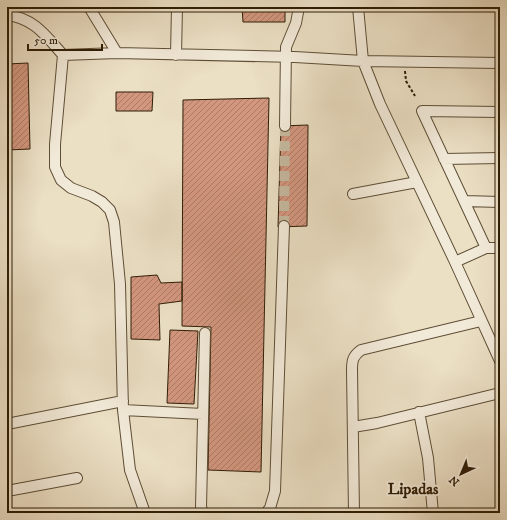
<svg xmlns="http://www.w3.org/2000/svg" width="507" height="520" font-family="'IM FELL DW Pica',serif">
  <defs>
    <pattern id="building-hatch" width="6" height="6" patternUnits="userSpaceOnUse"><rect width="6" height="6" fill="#d3977f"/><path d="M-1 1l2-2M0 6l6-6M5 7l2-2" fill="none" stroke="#ac7b66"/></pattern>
  </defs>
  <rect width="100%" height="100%" fill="#ebdfc4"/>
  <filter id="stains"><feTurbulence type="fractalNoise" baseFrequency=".005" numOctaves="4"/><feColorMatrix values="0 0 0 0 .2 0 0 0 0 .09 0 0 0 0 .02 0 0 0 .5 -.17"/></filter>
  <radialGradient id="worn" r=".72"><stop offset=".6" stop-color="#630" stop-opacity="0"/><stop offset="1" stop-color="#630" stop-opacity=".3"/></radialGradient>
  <!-- building -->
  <path fill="url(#building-hatch)" stroke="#2f1d06" d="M242,7h43v15h-42z
    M28,63l2,86 -23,1v-86z
    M116,92h37l-1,19h-36z
    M269,98l-8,374 -53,-2 3,-143 -29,-1 1,-226z
    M308,125l-1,101 -29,1 3,-101z
    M157,275l4,8 21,-1v19l-23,3 1,36 -29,-1v-62z
    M170,330l28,1 -4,73 -27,-1z"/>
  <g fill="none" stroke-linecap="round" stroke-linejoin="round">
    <!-- minor-tunnel -->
    <path stroke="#c5b89e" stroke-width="10" stroke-dasharray="10 5" stroke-linecap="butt" d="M284,226l1,-100"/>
    <defs>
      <path id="minor" d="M89,7l28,46
        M358,7l5,54 17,43 75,158 45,99
        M7,15c27,3 39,21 56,40l-8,89v23l6,13 10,8 21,8 10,6 8,8 4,12 6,62 3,126 7,60 15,43
        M63,55l54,-2 178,4 68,4 137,2
        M176,55l1,-48
        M285,126l1,-79 10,-24 3,-16
        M444,159l56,-1
        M353,194l64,-12
        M464,201l36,1
        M486,248l-64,-137 78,1
        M455,262l31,-14h14
        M123,410l80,4
        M419,412l9,46 5,55
        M7,424l116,-23
        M353,427l24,-4 123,-30
        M7,491l70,-13
        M203,513l-2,-6 4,-174
        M266,513l4,-5 5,-17 9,-265
        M354,513l-2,-143c0,-10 1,-14 9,-20l120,-29"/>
    </defs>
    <!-- minor casing -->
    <use href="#minor" stroke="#5e4e36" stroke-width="12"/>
    <!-- path -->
    <path stroke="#2f1d06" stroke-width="2" stroke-dasharray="3 2" stroke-linecap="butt" d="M405,71l1,10 9,15"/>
    <!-- minor -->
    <use href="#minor" stroke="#f2ead9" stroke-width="10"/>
  </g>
  <g text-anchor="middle" stroke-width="4" stroke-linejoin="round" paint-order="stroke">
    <!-- neighbourhood labels -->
    <g font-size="16" font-weight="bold" fill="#2f1d06" stroke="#f2ead9">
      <text x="413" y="494">Lipadas</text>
    </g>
  </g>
  <!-- margin -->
  <rect width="507" height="520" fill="none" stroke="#ebdfc4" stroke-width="24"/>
  <rect x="8" y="8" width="491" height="504" fill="none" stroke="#2f1d06" stroke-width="2"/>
  <rect x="12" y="12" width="483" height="496" fill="none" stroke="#2f1d06"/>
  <!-- north arrow -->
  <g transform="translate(461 474) rotate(224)" stroke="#f2ead9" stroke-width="3" paint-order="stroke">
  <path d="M0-3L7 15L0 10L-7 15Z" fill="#2f1d06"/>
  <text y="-6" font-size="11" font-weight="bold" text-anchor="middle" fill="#2f1d06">N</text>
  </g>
  <!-- scale -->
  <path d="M28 44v6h74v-6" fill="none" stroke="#2f1d06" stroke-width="2"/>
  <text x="34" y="44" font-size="12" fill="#2f1d06" stroke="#f2ead9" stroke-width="3" paint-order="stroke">50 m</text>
  <rect width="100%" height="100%" filter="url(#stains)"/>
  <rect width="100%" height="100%" fill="url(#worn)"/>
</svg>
